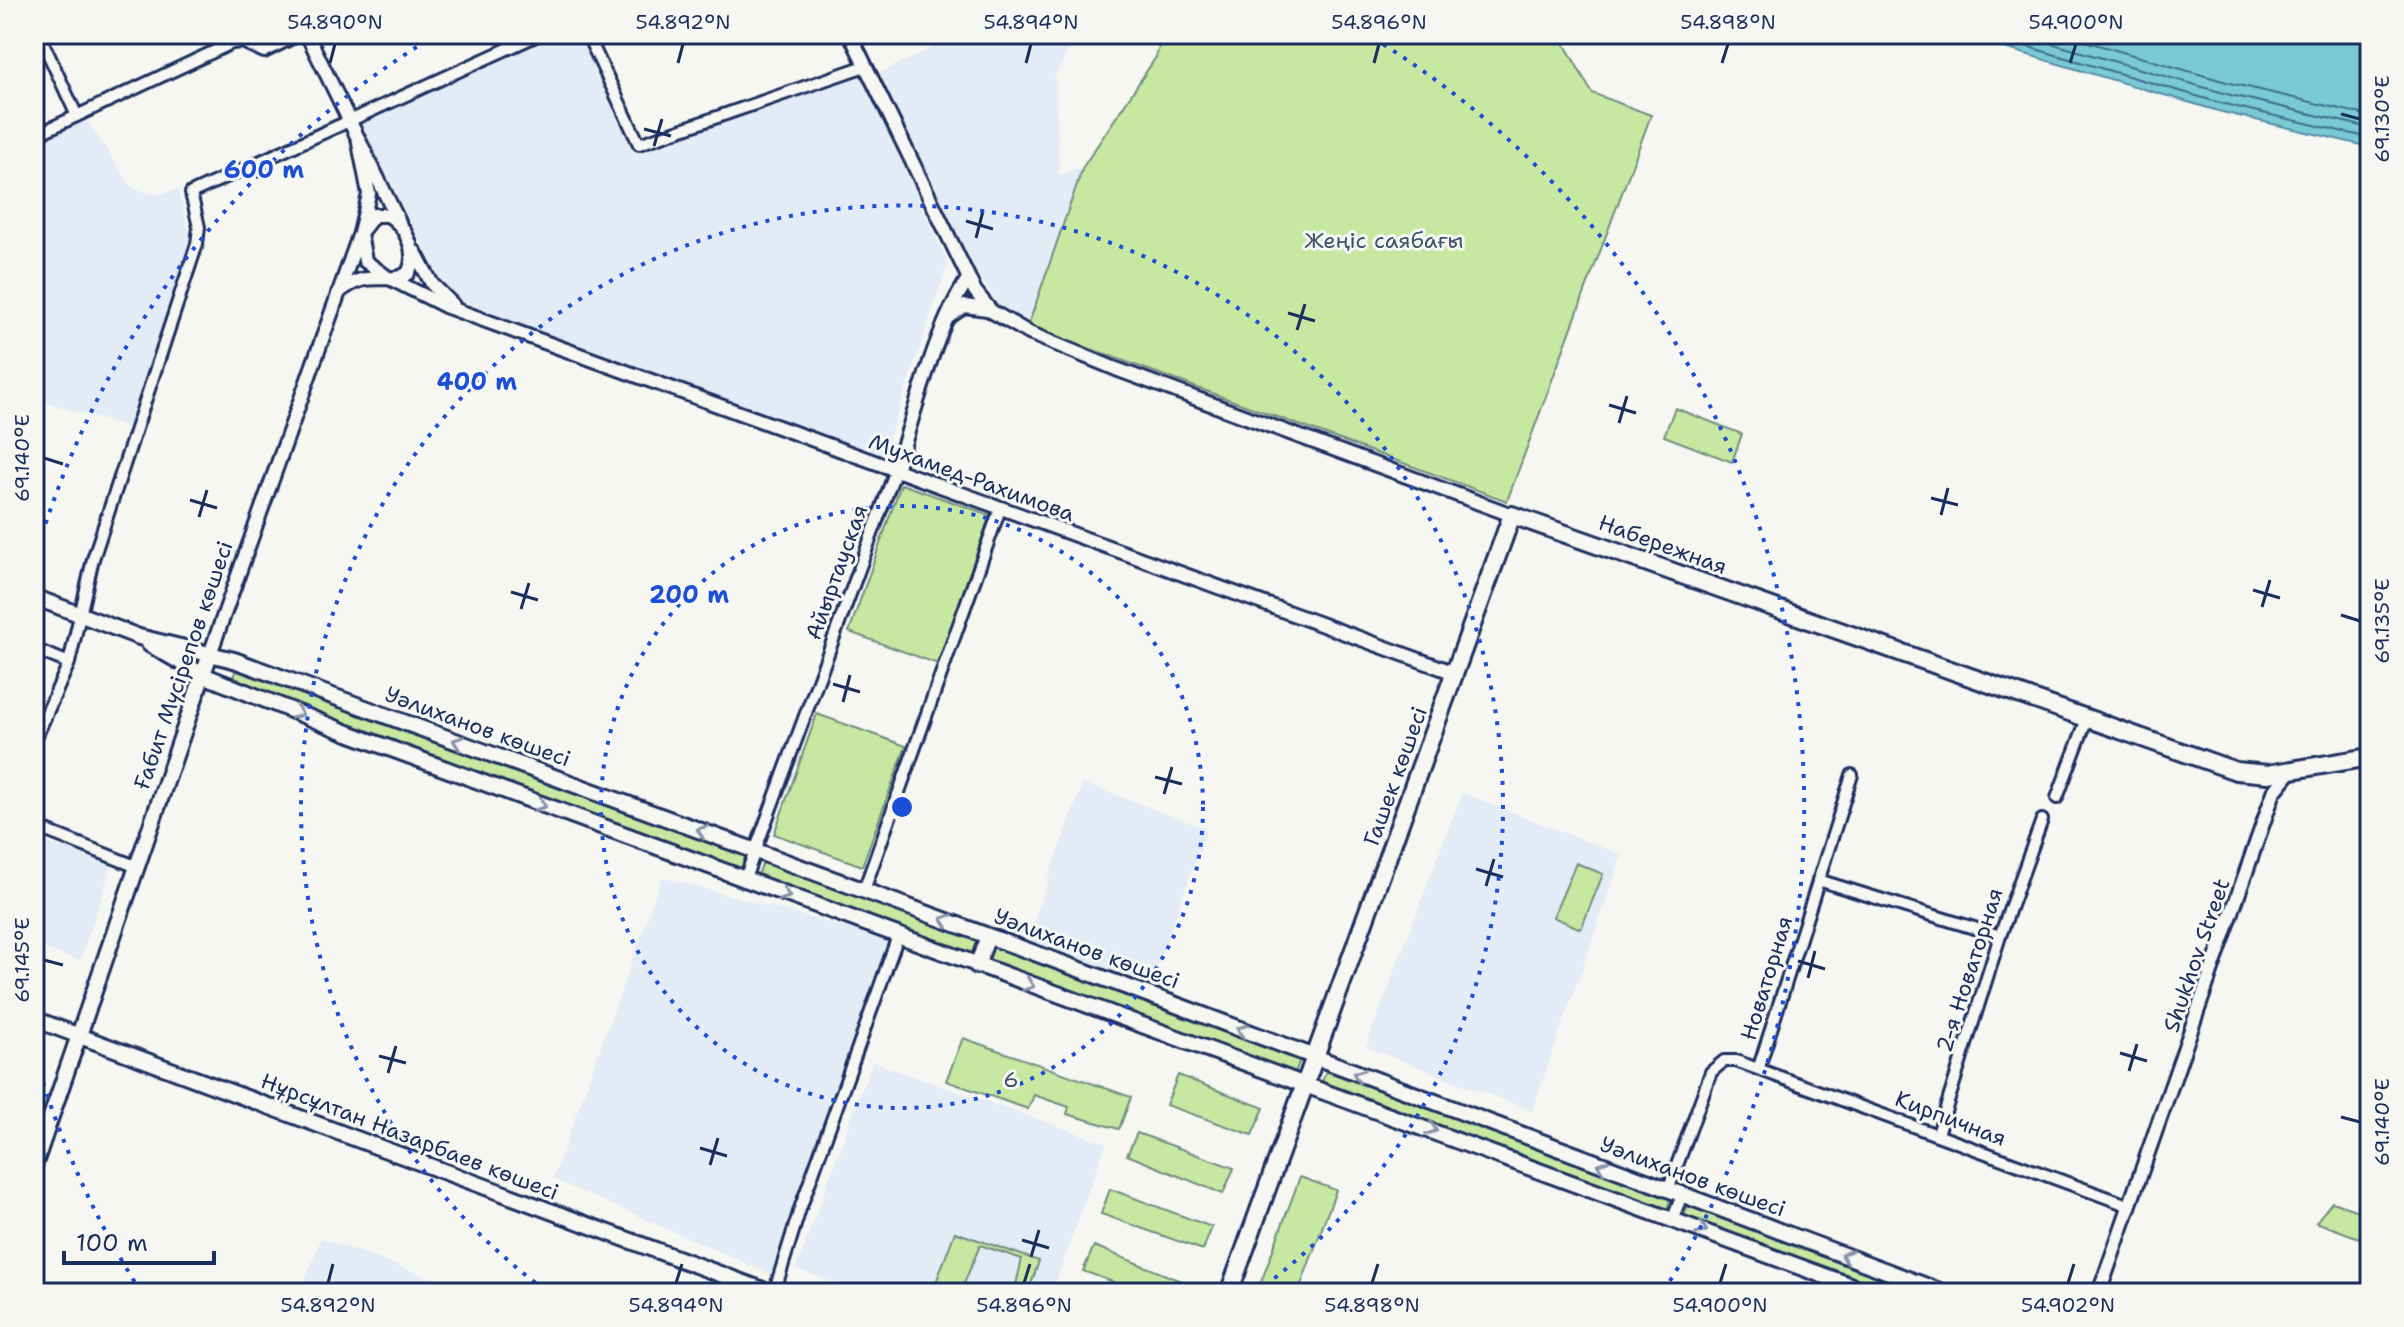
<svg xmlns="http://www.w3.org/2000/svg" width="2404" height="1327" font-family="'Shantell Sans',sans-serif">
  <rect width="100%" height="100%" fill="#f6f6f2"/>
  <filter id="ink" filterUnits="userSpaceOnUse"><feTurbulence type="fractalNoise" baseFrequency=".0125" numOctaves="2"/><feDisplacementMap in="SourceGraphic" scale="16" xChannelSelector="R" yChannelSelector="G"/><feConvolveMatrix kernelMatrix="1 2 1 2 8 2 1 2 1" color-interpolation-filters="sRGB"/></filter>
  <g filter="url(#ink)">
    <!-- built -->
    <path fill="#e3ebf6" d="M559,34h19l57,119 227,-78 86,189 -65,192 -404,-145 -33,-22 -88,-166z
      M961,34h117l-23,41 4,100 24,-8 -55,159 -30,-23 -35,-49 -87,-179z
      M85,118l47,70 27,7 19,-6 13,51 -61,188 -96,-29v-257z
      M1083,783l124,46 -56,155 -124,-45z
      M1462,793l160,62 -90,256 -166,-64z
      M34,838l78,26 -32,97 -46,-16z
      M662,877l232,64 -123,333 -218,-95z
      M872,1062l234,81 -54,150h-188l-68,-24z
      M321,1238l150,55h-170z"/>
    <!-- green -->
    <path fill="#c6e8a1" stroke="#708c80" stroke-width="2" d="M1163,34h396l33,59 59,22 -144,386 -479,-175 55,-159 73,-110z
      M1675,408l67,26 -10,28 -68,-26z
      M901,484l89,31 -52,149 -89,-32z
      M237,667l511,187 -6,16 -511,-188z
      M817,714l89,32 -44,120 -88,-32z
      M764,860l537,197 -6,16 -537,-198z
      M1576,863l27,11 -22,55 -28,-12z
      M963,1038l168,59 -12,32 -52,-15 2,-7 -35,-12 -6,14 -82,-28z
      M1326,1071l345,126 -4,12 -346,-125z
      M1178,1075l86,33 -12,27 -86,-30z
      M1137,1133l97,35 -11,26 -96,-39z
      M1300,1177l36,13 -38,103h-41z
      M1110,1189l102,38 -9,23 -102,-36z
      M2332,1202l38,13v27l-54,-20z
      M1689,1204l238,89h-31l-212,-78z
      M955,1232l84,29 -11,32h-14l8,-34 -42,-14 -20,48h-28z
      M1094,1246l97,39 -3,8h-45l-60,-22z"/>
    <!-- water -->
    <path fill="#7acad4" stroke="#548ca5" stroke-width="2" d="M1957,34h413v113l-148,-35z"/>
    <g fill="none" stroke-linecap="round" stroke-linejoin="round">
      <!-- shore -->
      <path stroke="#416d8d" stroke-width="2" d="M1984,34l240,70 146,34
        M2019,34l208,60 143,34
        M2060,34l170,49 140,33"/>
      <defs>
        <path id="minor" d="M39,34l38,82
          M587,34l52,110 226,-78
          M34,136l198,-93 10,-1 22,10 36,-18
          M34,649l35,14
          M34,742l35,-79 24,-104 104,-315 2,-17 -8,-34 349,-159
          M2057,798l30,-79
          M34,826l101,40
          M1818,880l182,56
          M744,881l151,-409
          M864,890l136,-381
          M1759,1067l93,-292
          M1938,1134l62,-198 42,-116
          M1668,1190l43,-118 13,-11h12l394,145
          M1673,1218l9,-23
          M774,1293l26,-84 98,-273"/>
        <path id="tertiary" d="M307,34l92,188
          M850,34l125,257 16,20 38,22 87,36 396,146
          M415,252l17,32 21,21
          M338,293c31,-27 51,-6 70,-20 11,-20 -2,-47 -20,-58h-14l-14,18 5,28 22,16 58,29 1010,367
          M950,316l15,-10 22,3
          M895,472c20,-58 40,-145 73,-193
          M210,654l150,-421 9,-39 -10,-51
          M2099,1293l175,-501 17,-21"/>
        <path id="secondary" d="M34,597l105,40 95,23 929,340 782,293
          M149,644l54,31 145,58 1523,560
          M977,966l11,-30
          M34,1019l737,274
          M34,1166l176,-512"/>
        <path id="primary" d="M1229,1293l283,-778 724,256 32,3 102,-17"/>
      </defs>
      <!-- minor casing -->
      <use href="#minor" stroke="#1b2f5e" stroke-width="16"/>
      <!-- tertiary casing -->
      <use href="#tertiary" stroke="#1b2f5e" stroke-width="18"/>
      <!-- secondary casing -->
      <use href="#secondary" stroke="#1b2f5e" stroke-width="20"/>
      <!-- primary casing -->
      <use href="#primary" stroke="#1b2f5e" stroke-width="22"/>
      <!-- minor -->
      <use href="#minor" stroke="#f6f6f2" stroke-width="10"/>
      <!-- tertiary -->
      <use href="#tertiary" stroke="#f6f6f2" stroke-width="12"/>
      <!-- secondary -->
      <use href="#secondary" stroke="#f6f6f2" stroke-width="14"/>
      <!-- primary -->
      <use href="#primary" stroke="#f6f6f2" stroke-width="16"/>
    </g>
    <!-- one-way arrows -->
    <defs><path id="oneway-chevron" d="M-2-3.5L2.5 0L-2 3.5" fill="none" stroke-width="1.6" stroke-linecap="round" stroke-linejoin="round" transform="scale(2)"/></defs>
    <g stroke="#8892a8">
      <use href="#oneway-chevron" transform="translate(298 713) rotate(22)"/>
      <use href="#oneway-chevron" transform="translate(458 742) rotate(-160)"/>
      <use href="#oneway-chevron" transform="translate(541 805) rotate(21)"/>
      <use href="#oneway-chevron" transform="translate(702 831) rotate(-160)"/>
      <use href="#oneway-chevron" transform="translate(785 895) rotate(19)"/>
      <use href="#oneway-chevron" transform="translate(946 920) rotate(-160)"/>
      <use href="#oneway-chevron" transform="translate(1029 985) rotate(20)"/>
      <use href="#oneway-chevron" transform="translate(1242 1030) rotate(-159)"/>
      <use href="#oneway-chevron" transform="translate(1358 1075) rotate(-159)"/>
      <use href="#oneway-chevron" transform="translate(1432 1129) rotate(20)"/>
      <use href="#oneway-chevron" transform="translate(1602 1166) rotate(-160)"/>
      <use href="#oneway-chevron" transform="translate(1702 1229) rotate(21)"/>
      <use href="#oneway-chevron" transform="translate(1846 1256) rotate(-160)"/>
    </g>
  </g>
  <!-- ticks -->
  <path fill="none" stroke="#1b2f5e" stroke-width="3" d="M330,63l5,-19M678,63l5,-19M1026,63l5,-19M1374,63l5,-19M1722,63l6,-19M2070,63l6,-19M2341,114l19,5M644,129l27,7M654,146l8,-27M966,221l27,8M976,238l7,-27M1288,313l27,8M1297,330l8,-26M1609,405l27,8M1619,423l8,-27M44,458l19,6M1931,498l27,7M190,500l27,8M1941,515l7,-27M199,517l8,-27M2253,590l27,8M511,592l27,8M2262,607l8,-27M521,609l8,-26M2341,615l19,6M833,684l27,8M843,702l7,-27M1155,777l27,7M1164,794l8,-27M1476,869l27,8M1486,886l8,-27M44,960l19,5M1798,961l27,8M1808,978l7,-27M2120,1053l27,8M379,1056l27,7M2129,1071l8,-27M388,1073l8,-27M2341,1117l19,5M700,1148l27,8M710,1165l8,-27M1022,1240l27,8M1031,1257l8,-27M328,1283l5,-19M676,1283l6,-19M1024,1283l6,-19M1372,1283l6,-19M1720,1283l6,-19M2068,1283l6,-19"/>
  <!-- distance rings -->
  <g fill="none" stroke="#1d4ed8" stroke-width="4" stroke-dasharray="4 8">
    <circle cx="902" cy="807" r="301"/>
    <path d="M545 1290A601 601 0 1 1 1259 1290"/>
    <path d="M141 1292A902 902 0 0 1 35 1056M35 558A902 902 0 0 1 431 38M1373 38A902 902 0 0 1 1663 1292"/>
  </g>
  <g text-anchor="middle" stroke-width="6" stroke-linejoin="round" paint-order="stroke">
    <!-- park labels -->
    <g font-size="22" fill="#3d546b" stroke="#f6f6f2">
      <text x="1384" y="248">Жеңіс саябағы</text>
      <text x="1011" y="1087">6</text>
    </g>
    <!-- street labels -->
    <g font-size="22" fill="#1b2f5e" stroke="#f6f6f2">
      <text transform="translate(972 477) rotate(20)" y="8">Мухамед-Рахимова</text>
      <text transform="translate(1663 544) rotate(20)" y="8">Набережная</text>
      <text transform="translate(836 572) rotate(-70)" y="8">Айыртауская</text>
      <text transform="translate(183 665) rotate(-71)" y="8">Ғабит Мүсірепов көшесі</text>
      <text transform="translate(478 726) rotate(20)" y="8">Уәлиханов көшесі</text>
      <text transform="translate(1395 776) rotate(-70)" y="8">Гашек көшесі</text>
      <text transform="translate(1087 948) rotate(20)" y="8">Уәлиханов көшесі</text>
      <text transform="translate(2196 955) rotate(-71)" y="8">Shukhov Street</text>
      <text transform="translate(1969 970) rotate(-72)" y="8">2-я Новаторная</text>
      <text transform="translate(1766 978) rotate(-73)" y="8">Новаторная</text>
      <text transform="translate(1951 1118) rotate(21)" y="8">Кирпичная</text>
      <text transform="translate(410 1136) rotate(21)" y="8">Нұрсұлтан Назарбаев көшесі</text>
      <text transform="translate(1693 1176) rotate(20)" y="8">Уәлиханов көшесі</text>
    </g>
  </g>
  <circle cx="902" cy="807" r="12" fill="#1d4ed8" stroke="#f6f6f2" stroke-width="4"/>
  <g font-size="24" text-anchor="middle" font-weight="bold" fill="#1d4ed8" stroke="#f6f6f2" stroke-width="6" stroke-linejoin="round" paint-order="stroke">
    <text x="264" y="178">600 m</text>
    <text x="477" y="390">400 m</text>
    <text x="689" y="603">200 m</text>
  </g>
  <!-- margin -->
  <rect width="2404" height="1327" fill="none" stroke="#f6f6f2" stroke-width="88"/>
  <!-- scale -->
  <path d="M64 1251v12h150v-12" fill="none" stroke="#1b2f5e" stroke-width="4"/>
  <text x="76" y="1251" font-size="24" fill="#1b2f5e" stroke="#f6f6f2" stroke-width="6" paint-order="stroke">100 m</text>
  <rect x="44" y="44" width="2316" height="1239" fill="none" stroke="#1b2f5e" stroke-width="3"/>
  <g font-size="20" text-anchor="middle" fill="#1b2f5e">
    <text x="335" y="29">54.890°N</text>
    <text x="683" y="29">54.892°N</text>
    <text x="1031" y="29">54.894°N</text>
    <text x="1379" y="29">54.896°N</text>
    <text x="1728" y="29">54.898°N</text>
    <text x="2076" y="29">54.900°N</text>
    <text transform="translate(2382 119) rotate(-90)" y="7">69.130°E</text>
    <text transform="translate(22 458) rotate(-90)" y="7">69.140°E</text>
    <text transform="translate(2382 621) rotate(-90)" y="7">69.135°E</text>
    <text transform="translate(22 960) rotate(-90)" y="7">69.145°E</text>
    <text transform="translate(2382 1122) rotate(-90)" y="7">69.140°E</text>
    <text x="328" y="1312">54.892°N</text>
    <text x="676" y="1312">54.894°N</text>
    <text x="1024" y="1312">54.896°N</text>
    <text x="1372" y="1312">54.898°N</text>
    <text x="1720" y="1312">54.900°N</text>
    <text x="2068" y="1312">54.902°N</text>
  </g>
</svg>
